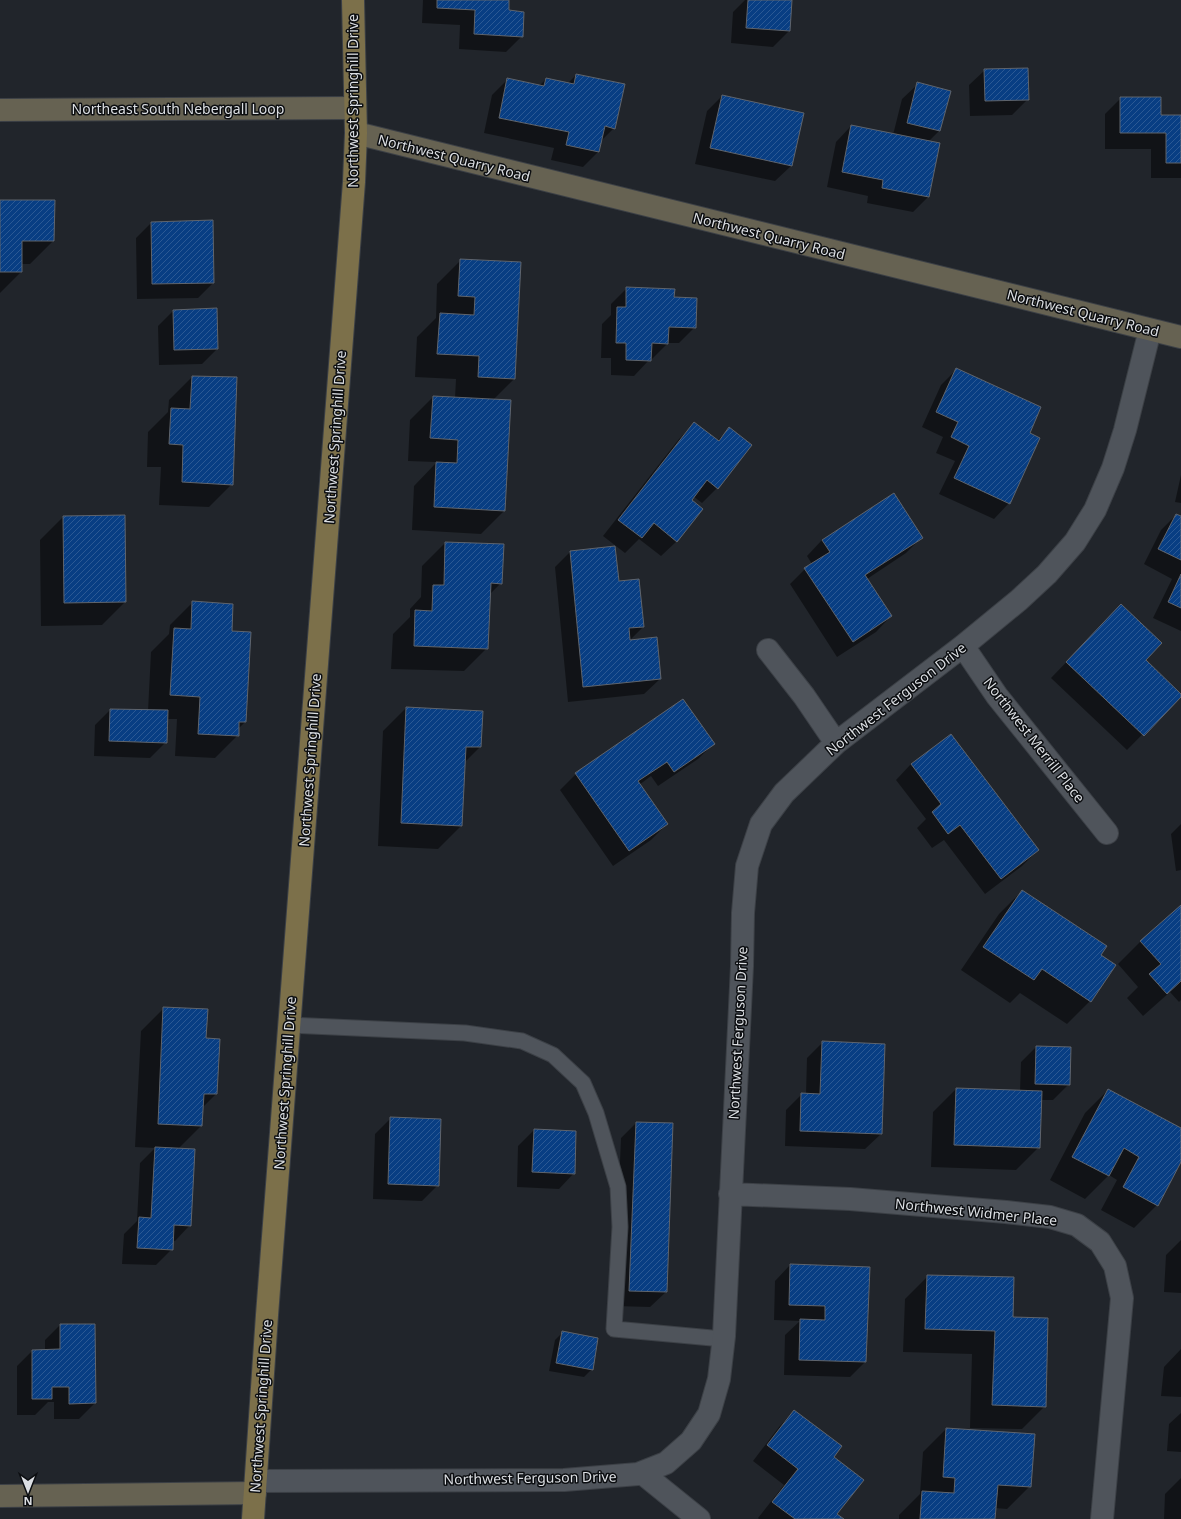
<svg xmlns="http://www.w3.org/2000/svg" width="1181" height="1519" font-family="'Noto Sans',sans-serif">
  <defs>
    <pattern id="building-hatch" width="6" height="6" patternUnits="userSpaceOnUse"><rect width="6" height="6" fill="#083e83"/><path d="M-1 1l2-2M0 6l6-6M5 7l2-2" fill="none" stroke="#2b5994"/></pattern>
  </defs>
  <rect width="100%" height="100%" fill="#21252b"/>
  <!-- shadow -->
  <path fill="#0007" d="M423,0h85v11l14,25 -16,16 -47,-3 1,-24 -38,-2z
    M745,0h46l-2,31 -16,16 -42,-4 2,-31z
    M985,70l43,29 -16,16 -42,1 -1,-31z
    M576,75l38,53 -14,14 -1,9 -16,16 -32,-7 3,-12 -70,-15 8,-38 16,-16 31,7 7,-7 21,5z
    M918,84l31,7 -10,40 -11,11v55l-15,15 -46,-9 1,-7 -41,-9 9,-45 15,-16 42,9 9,-36z
    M722,96l69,70 -16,15 -80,-17 12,-53z
    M1121,98l39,18h21v62h-30v-29h-46v-35z
    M0,201l53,40 -23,23h-9v8l-21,21z
    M151,223l62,60 -15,15 -61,1 -1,-61z
    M460,261l60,2 -6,116 -21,21 11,111 -23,23 -69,-4 2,-44 21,-22v-2l-27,-1 2,-41 23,-23 22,1 1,-19 -41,-2 2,-40 19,-19 1,-34z
    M627,288l46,10 22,29 -16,16h-11l-16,16h-2l-16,17 -23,-1v-17h-10l1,-34 9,-9v-11z
    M174,310l43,39 -15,15 -43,1 -1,-39z
    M957,369l71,64 -19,70 -15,16 -55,-25 16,-33 -19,-8 7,-16 -21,-10 19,-42z
    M192,377l40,107 -23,23 -50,-2 2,-38h-14l1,-35 20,-20 1,-12z
    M694,424l23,17 12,-12 -12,59 -15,15 -9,-7 -16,45 -16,15 -22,-17 -14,14 -22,-17 76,-97z
    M1181,475v28l-6,-1z
    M894,494l28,43 -16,16 -39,26 24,37 -15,16 -39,25 -47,-73 15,-15 7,-5 -5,-8 15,-16z
    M1176,515l5,2v114l-28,-13 19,-39 -28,-15 17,-34z
    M63,517l62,85 -23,23 -61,1 -1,-86z
    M445,543l56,40 -12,12 -2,53 -23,23 -73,-2 2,-35 17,-17v-8l11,-12 1,-31z
    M570,552l73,75 -14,14 31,38 -16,15 -76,8 -13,-135z
    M193,602l38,30 14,90 -7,7v6l-23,23 -40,-2 2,-37h-10l-1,23 -16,16 -56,-2 1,-31 15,-15 38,1 3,-59 18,-18 1,-9z
    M1106,621l75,74 -54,55 -76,-72z
    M683,700l30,44 -15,15 -40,27 -7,-10 -12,9 28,39 -16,16 -38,26 -53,-76 16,-16z
    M406,708l74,39 -16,16 -3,63 -23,23 -60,-3 5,-115z
    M911,764l127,86 -16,16 -37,28 -41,-54 -12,8 -15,-20 9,-9 -30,-39z
    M1181,824v46l-5,1 -5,-37z
    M1022,891l78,64 -10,46 -23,23 -47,-31 -10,10 -49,-33 38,-56z
    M1181,906v94l-2,2 -9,-10 -27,24 -16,-18 11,-11 -20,-23 23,-23z
    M164,1008l41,31 11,55 -14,14 -1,18 -23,23 12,76 -15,16h-3v8l-16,16 -34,-1 2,-30 13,-13 3,-58 15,-15 -20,-1 6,-116z
    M823,1042l58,92 -16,15 -80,-3 1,-36 16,-16h4l1,-36z
    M1036,1047l33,37 -16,16h-12l-2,47 -23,23 -85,-3 2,-55 23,-23 64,2 1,-29z
    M1108,1090l73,39v31l-24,45 -23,23 -33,-18 16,-30 -8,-5 -24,24 -35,-19 35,-67z
    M391,1118l47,67 -16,16 -49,-2 2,-65z
    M636,1123l30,169 -16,15 -36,-1 7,-168z
    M534,1130l41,2 -1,41 -15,16 -42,-2 1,-41z
    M1181,1240v53l-17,-1 2,-37z
    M790,1265l79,3 -4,94 -15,15 -66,-2 1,-40 15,-14 -26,-1 1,-39z
    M928,1276l84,42 33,88 -23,23 -52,-1 2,-74 -69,-2 2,-53z
    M60,1325h34l1,78 -16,16h-25v-17h-6l-13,13h-18v-49l15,-15h13v-11z
    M563,1332l29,37 -8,8 -35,-6 6,-31z
    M1181,1349v48l-20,-1 3,-29z
    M794,1411l38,46 4,57 6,5h-83l-1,-1 26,-33 -31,-24 26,-34z
    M1181,1413v39l-14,-1 2,-27z
    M946,1429l84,57 -23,23 -12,-1 -1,11h-95v-4l21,-21 3,-42z
    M1181,1478v41h-17l1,-25z"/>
  <!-- building -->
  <path fill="url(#building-hatch)" stroke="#5f646c" d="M437,0h72v10l15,2 -1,25 -49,-3 1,-24 -38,-2z
    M748,0h44l-2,31 -44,-3z
    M1028,68l1,32 -44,1 -1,-32z
    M576,74l49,10 -10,45 -10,-3 -6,26 -33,-7 3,-13 -70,-14 8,-40 37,8 2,-8 28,6z
    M917,82l34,9 -11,40 -33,-8z
    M722,95l82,18 -12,53 -82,-18z
    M1120,97h41v18h20v48h-15v-30h-46z
    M851,125l89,18 -11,54 -47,-9 1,-8 -41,-8z
    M0,200h55l-1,41h-32v31h-22z
    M213,220l1,63 -62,1 -1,-62z
    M460,259l61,3 -6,117 -37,-2 1,-21 -42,-2 3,-41 34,2 1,-18 -17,-1z
    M626,287l49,2 -1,8 23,1 -1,30 -27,-1 -1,17 -16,-1 -1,18 -25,-1v-17h-10l1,-36h9z
    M217,308l1,41 -44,1 -1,-40z
    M956,368l85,39 -11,26 10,5 -30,66 -56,-26 15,-32 -18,-9 7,-15 -22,-10z
    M192,376l45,1 -4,108 -51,-3 1,-37 -14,-1 2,-36 19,1z
    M433,396l78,4 -6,111 -71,-4 2,-45 21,1 1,-23 -28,-2z
    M694,422l25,19 10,-14 23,18 -34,44 -11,-9 -15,20 11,9 -26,33 -23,-19 -12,15 -24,-18z
    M894,493l29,45 -58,37 27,41 -39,26 -49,-74 26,-16 -8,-12z
    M1176,514l5,2v44l-23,-11z
    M125,515l1,87 -62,1 -1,-87z
    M445,542l59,2 -2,40 -11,-1 -3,66 -74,-3 1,-36 17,1 1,-26h11z
    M615,546l4,35 20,-2 5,48 -15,1 1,12 27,-3 4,42 -78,8 -13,-136z
    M1181,574v34l-13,-6z
    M192,601l41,3 -1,27 19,1 -5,90h-7v14l-41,-2 2,-37 -30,-2 4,-67 17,1z
    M1121,604l41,39 -16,17 35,34v3l-37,39 -78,-74z
    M683,699l32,45 -41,28 -7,-10 -29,19 30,43 -39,27 -54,-78z
    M406,707l77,4 -2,36h-15l-4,79 -61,-3z
    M110,709l58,1 -1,33 -58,-2z
    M951,734l88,116 -38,29 -41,-54 -12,9 -16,-22 9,-8 -30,-40z
    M1022,890l85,56 -6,9 15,10 -25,37 -49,-33 -8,11 -51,-33z
    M1181,905v76l-14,13 -18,-20 12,-10 -21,-23z
    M163,1007l45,2 -2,29 14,1 -3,55h-13l-2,32 -44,-2z
    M822,1041l63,3 -3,90 -82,-3 1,-38 19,1z
    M1036,1046l35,1 -1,38 -35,-1z
    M956,1088l86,3 -2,57 -86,-3z
    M1108,1089l73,39v34l-23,44 -35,-19 16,-30 -15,-9 -15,28 -37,-19z
    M390,1117l51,2 -2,67 -51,-2z
    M636,1122l37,1 -6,169 -38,-1z
    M534,1129l42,2 -1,43 -43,-2z
    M155,1147l40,2 -4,77 -17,-1 -1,25 -36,-2 2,-31 12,1z
    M790,1264l80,3 -4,95 -67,-2 1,-41 25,1v-14l-36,-1z
    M927,1275l87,2 -1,40 35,1 -2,89 -54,-2 3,-74 -70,-2z
    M60,1324h35l1,79 -27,1v-17h-17v12h-20v-49l28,-1z
    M562,1331l36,7 -5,32 -37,-7z
    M794,1410l48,36 -8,11 30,23 -27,34 7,5h-49l-23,-17 26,-33 -31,-24z
    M946,1428l89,6 -4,53 -33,-2 -3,34h-75l2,-28 32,2 1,-15 -12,-1z"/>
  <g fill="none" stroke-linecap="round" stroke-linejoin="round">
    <defs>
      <path id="lane" d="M289,1025l176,8 57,8 31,14 30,28 13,30 22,74 2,40 -6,102 109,10"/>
      <path id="street" d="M963,646l34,50 110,137
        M768,650l36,46 32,47
        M730,1194l120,5 156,13 44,5 27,8 23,17 15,24 7,32 -20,221
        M642,1473l57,46
        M256,1481l308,-1 74,-6 28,-11 25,-22 18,-27 10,-35 5,-43 18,-370 1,-53 4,-47 14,-42 23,-31 52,-50 127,-97 56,-46 28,-26 28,-32 20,-32 18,-42 12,-38 25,-100"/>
      <path id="secondary" d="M0,110l355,-2
        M356,133l825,204
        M0,1496l255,-3"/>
      <path id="primary" d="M253,1519l14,-204 87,-1133 2,-49 -3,-133"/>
    </defs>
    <!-- lane casing -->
    <use href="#lane" stroke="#3c4046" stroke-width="17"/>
    <!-- street casing -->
    <use href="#street" stroke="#3c4046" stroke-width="24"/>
    <!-- secondary casing -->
    <use href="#secondary" stroke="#3c4046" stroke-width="24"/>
    <!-- primary casing -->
    <use href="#primary" stroke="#3c4046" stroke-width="24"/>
    <!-- lane -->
    <use href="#lane" stroke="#4f545b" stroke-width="15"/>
    <!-- street -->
    <use href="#street" stroke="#4f545b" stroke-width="22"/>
    <!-- secondary -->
    <use href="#secondary" stroke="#666252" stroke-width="22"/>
    <!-- primary -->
    <use href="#primary" stroke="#7c704a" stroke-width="22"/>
  </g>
  <g text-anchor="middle" stroke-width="3" stroke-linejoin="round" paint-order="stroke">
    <!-- street labels -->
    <g font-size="14" fill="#dcdfe3" stroke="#0c0e11">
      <text transform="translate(353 101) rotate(-90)" y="5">Northwest Springhill Drive</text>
      <text x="178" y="114">Northeast South Nebergall Loop</text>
      <text transform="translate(454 158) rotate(14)" y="5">Northwest Quarry Road</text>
      <text transform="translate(769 236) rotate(14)" y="5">Northwest Quarry Road</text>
      <text transform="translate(1083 313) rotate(14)" y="5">Northwest Quarry Road</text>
      <text transform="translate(335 437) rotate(-86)" y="5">Northwest Springhill Drive</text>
      <text transform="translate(896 699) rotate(-38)" y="5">Northwest Ferguson Drive</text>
      <text transform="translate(1034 740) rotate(52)" y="5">Northwest Merrill Place</text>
      <text transform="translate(310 760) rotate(-86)" y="5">Northwest Springhill Drive</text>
      <text transform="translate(738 1033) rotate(-87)" y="5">Northwest Ferguson Drive</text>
      <text transform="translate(285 1083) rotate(-86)" y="5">Northwest Springhill Drive</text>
      <text transform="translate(976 1212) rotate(6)" y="5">Northwest Widmer Place</text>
      <text transform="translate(261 1406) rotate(-86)" y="5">Northwest Springhill Drive</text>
      <text transform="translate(530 1478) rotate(-1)" y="5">Northwest Ferguson Drive</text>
    </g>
  </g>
  <!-- north arrow -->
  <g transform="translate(28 1491) rotate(180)" stroke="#0c0e11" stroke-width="3" paint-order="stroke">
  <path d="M0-3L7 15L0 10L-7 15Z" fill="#dcdfe3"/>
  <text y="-6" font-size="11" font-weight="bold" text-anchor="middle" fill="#dcdfe3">N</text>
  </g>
</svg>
